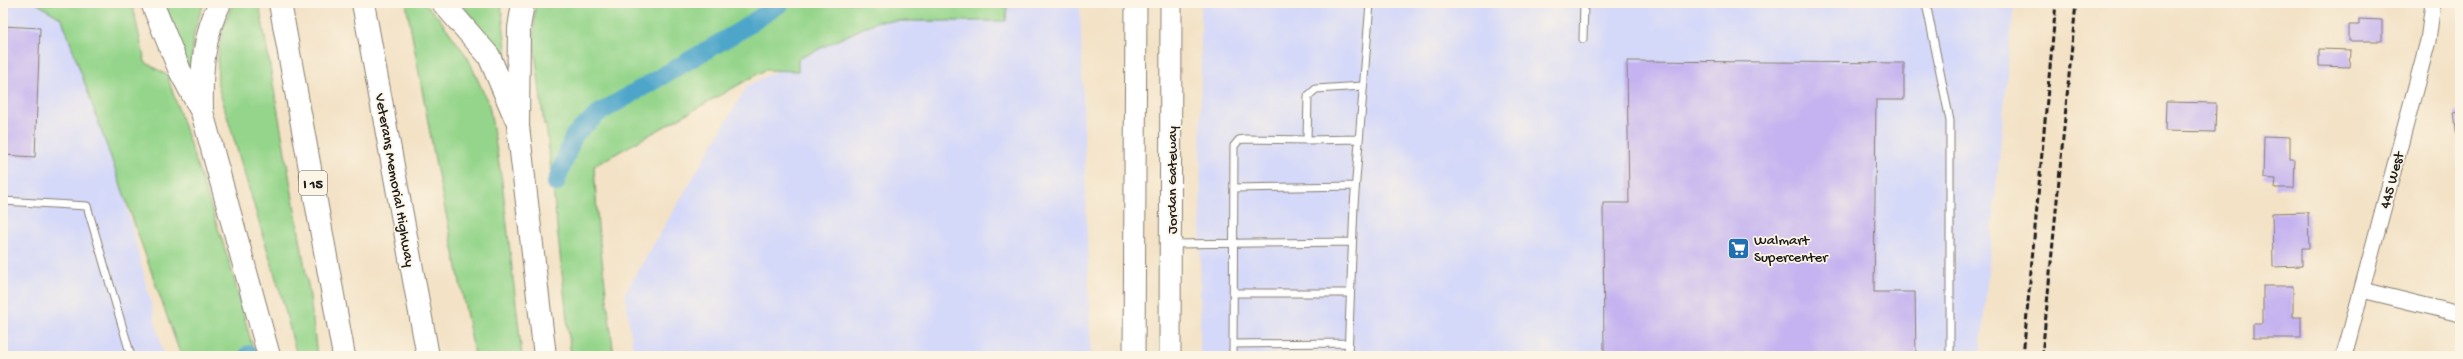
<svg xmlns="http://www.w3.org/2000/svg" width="2463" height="359" font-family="'Gochi Hand',sans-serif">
  <rect width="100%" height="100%" fill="#fcf5e5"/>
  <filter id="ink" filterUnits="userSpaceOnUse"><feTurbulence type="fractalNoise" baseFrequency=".025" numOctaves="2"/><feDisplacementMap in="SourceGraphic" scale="8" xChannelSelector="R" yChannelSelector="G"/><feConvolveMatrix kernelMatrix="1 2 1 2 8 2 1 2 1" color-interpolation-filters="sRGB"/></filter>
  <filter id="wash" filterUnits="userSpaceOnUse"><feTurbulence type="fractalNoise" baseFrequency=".012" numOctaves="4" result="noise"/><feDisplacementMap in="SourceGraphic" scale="16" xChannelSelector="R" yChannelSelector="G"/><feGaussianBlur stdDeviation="0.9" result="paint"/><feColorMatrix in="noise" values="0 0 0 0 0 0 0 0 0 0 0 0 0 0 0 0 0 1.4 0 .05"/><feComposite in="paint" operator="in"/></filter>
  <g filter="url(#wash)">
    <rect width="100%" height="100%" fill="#f3e2c6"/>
    <!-- built -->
    <path fill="#d4d8f9" d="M3,3h73l88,353h-161z
      M909,3h171l11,353h-457l-9,-63 122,-207z
      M1201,3h813l-34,353h-780z"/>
    <!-- green -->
    <path fill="#95d58b" stroke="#587854" d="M36,3h96l13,59 22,13 62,186 26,95h-74l-119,-337z
      M165,3h39l-10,29 -3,36 -3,1z
      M233,3h26l51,293 7,60h-20l-16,-61 -63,-209c-2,-30 2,-55 15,-83z
      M406,3h18l15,15 29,40 21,47 13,76 20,175h-47l-40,-196z
      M461,3h40l8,75 -26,-46z
      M535,3h472l-1,18h-128l-80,38v12l-33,-1 -171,96 4,61 16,129h-43l-25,-231h-2l-10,-81z"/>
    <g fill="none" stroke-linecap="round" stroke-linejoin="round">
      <!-- canal -->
      <path stroke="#4da6ca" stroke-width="18" d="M556,183l18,-48 25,-22 142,-83 40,-27
        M247,356l2,-2"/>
    </g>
    <g id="blocks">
      <!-- building -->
      <path fill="#c4b3f0" d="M2359,19l23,1v21h-33v-16h10z
        M3,26l37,2 -5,129 -32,-2z
        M2319,49l32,1 -1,17 -31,-1z
        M1627,61l277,2v37h-28l-2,192h41l1,64h-312l-1,-153h26z
        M2166,102l50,1 -1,29 -50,-1z
        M2460,112v24h-3l-3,-23z
        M2264,136l26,1v22h5l-1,29h-19l1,-9 -13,-1z
        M2308,212l1,36h-7v18l-29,1 -1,-54z
        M2263,286h30v31h8v21h-48v-14h10z"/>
    </g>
  </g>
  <g filter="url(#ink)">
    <use href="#blocks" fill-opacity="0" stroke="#887f71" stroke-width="1"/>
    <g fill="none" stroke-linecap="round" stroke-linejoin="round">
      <defs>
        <path id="service" d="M1926,3l24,118v235
          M1583,39l1,-36
          M1359,139l-52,1 1,-44 8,-7 47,-3
          M1234,188l121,-2
          M3,201l84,5 44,150
          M1171,244l181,-2
          M1234,293h116
          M1233,344l115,-1
          M1233,356l1,-210 5,-6 6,-1 62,1
          M1348,356l6,-151 16,-202"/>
        <path id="minor" d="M2362,290l98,24
          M2344,356l84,-315 5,-38"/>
        <path id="secondary" d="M1134,356l2,-353
          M1170,356l1,-353"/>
        <path id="motorway" d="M152,3l28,68 22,41 67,244
          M280,3l64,353
          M363,3l65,353
          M443,3l46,53 26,61
          M523,3l-4,25 -1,98 27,230
          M202,109c-1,-35 1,-74 18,-106"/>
      </defs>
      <!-- service casing -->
      <use href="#service" stroke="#887f71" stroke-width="9"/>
      <!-- minor casing -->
      <use href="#minor" stroke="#887f71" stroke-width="17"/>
      <!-- secondary casing -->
      <use href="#secondary" stroke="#887f71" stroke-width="23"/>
      <!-- motorway casing -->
      <use href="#motorway" stroke="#887f71" stroke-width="24"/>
      <!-- service -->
      <use href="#service" stroke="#fff" stroke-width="7"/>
      <!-- minor -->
      <use href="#minor" stroke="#fff" stroke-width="15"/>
      <!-- secondary -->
      <use href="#secondary" stroke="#fff" stroke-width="21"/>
      <!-- motorway -->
      <use href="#motorway" stroke="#fff" stroke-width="22"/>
      <!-- rail -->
      <path stroke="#1c1c1c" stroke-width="3" stroke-dasharray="6 3" stroke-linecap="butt" d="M2023,356l33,-353
        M2042,356l34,-353"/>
    </g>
  </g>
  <!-- icons -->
  <defs>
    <symbol id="supermarket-square" viewBox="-11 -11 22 22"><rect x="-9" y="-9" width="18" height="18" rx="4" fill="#1f6fb2" stroke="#fcf5e5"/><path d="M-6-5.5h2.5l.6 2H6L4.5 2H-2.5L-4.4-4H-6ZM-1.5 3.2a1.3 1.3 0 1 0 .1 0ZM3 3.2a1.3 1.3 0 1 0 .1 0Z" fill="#fff"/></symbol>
  </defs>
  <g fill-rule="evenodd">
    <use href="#supermarket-square" x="1726" y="236" width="25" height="25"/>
  </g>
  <g text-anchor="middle" stroke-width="3.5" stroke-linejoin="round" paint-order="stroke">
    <!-- shield labels -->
    <rect fill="#fcf5e5" stroke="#5f5d58" stroke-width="1" x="299" y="171" width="28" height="24" rx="3"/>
    <g font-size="14" font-weight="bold" fill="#1c1c1c">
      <text x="313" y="188">I 15</text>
    </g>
    <!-- street labels -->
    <g font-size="15" fill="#1c1c1c" stroke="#fcf5e5">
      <text transform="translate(396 180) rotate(80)" y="5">Veterans Memorial Highway</text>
      <text transform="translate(1171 180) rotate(-90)" y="5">Jordan Gateway</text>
      <text transform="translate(2391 180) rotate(-75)" y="5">445 West</text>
    </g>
    <!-- poi labels -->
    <g font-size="15" fill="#1c1c1c" stroke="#fcf5e5" text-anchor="start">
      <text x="1754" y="244">Walmart<tspan x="1754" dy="17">Supercenter</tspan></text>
    </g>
  </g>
  <!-- margin -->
  <rect width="2463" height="359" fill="none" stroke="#fcf5e5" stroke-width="16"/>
</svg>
